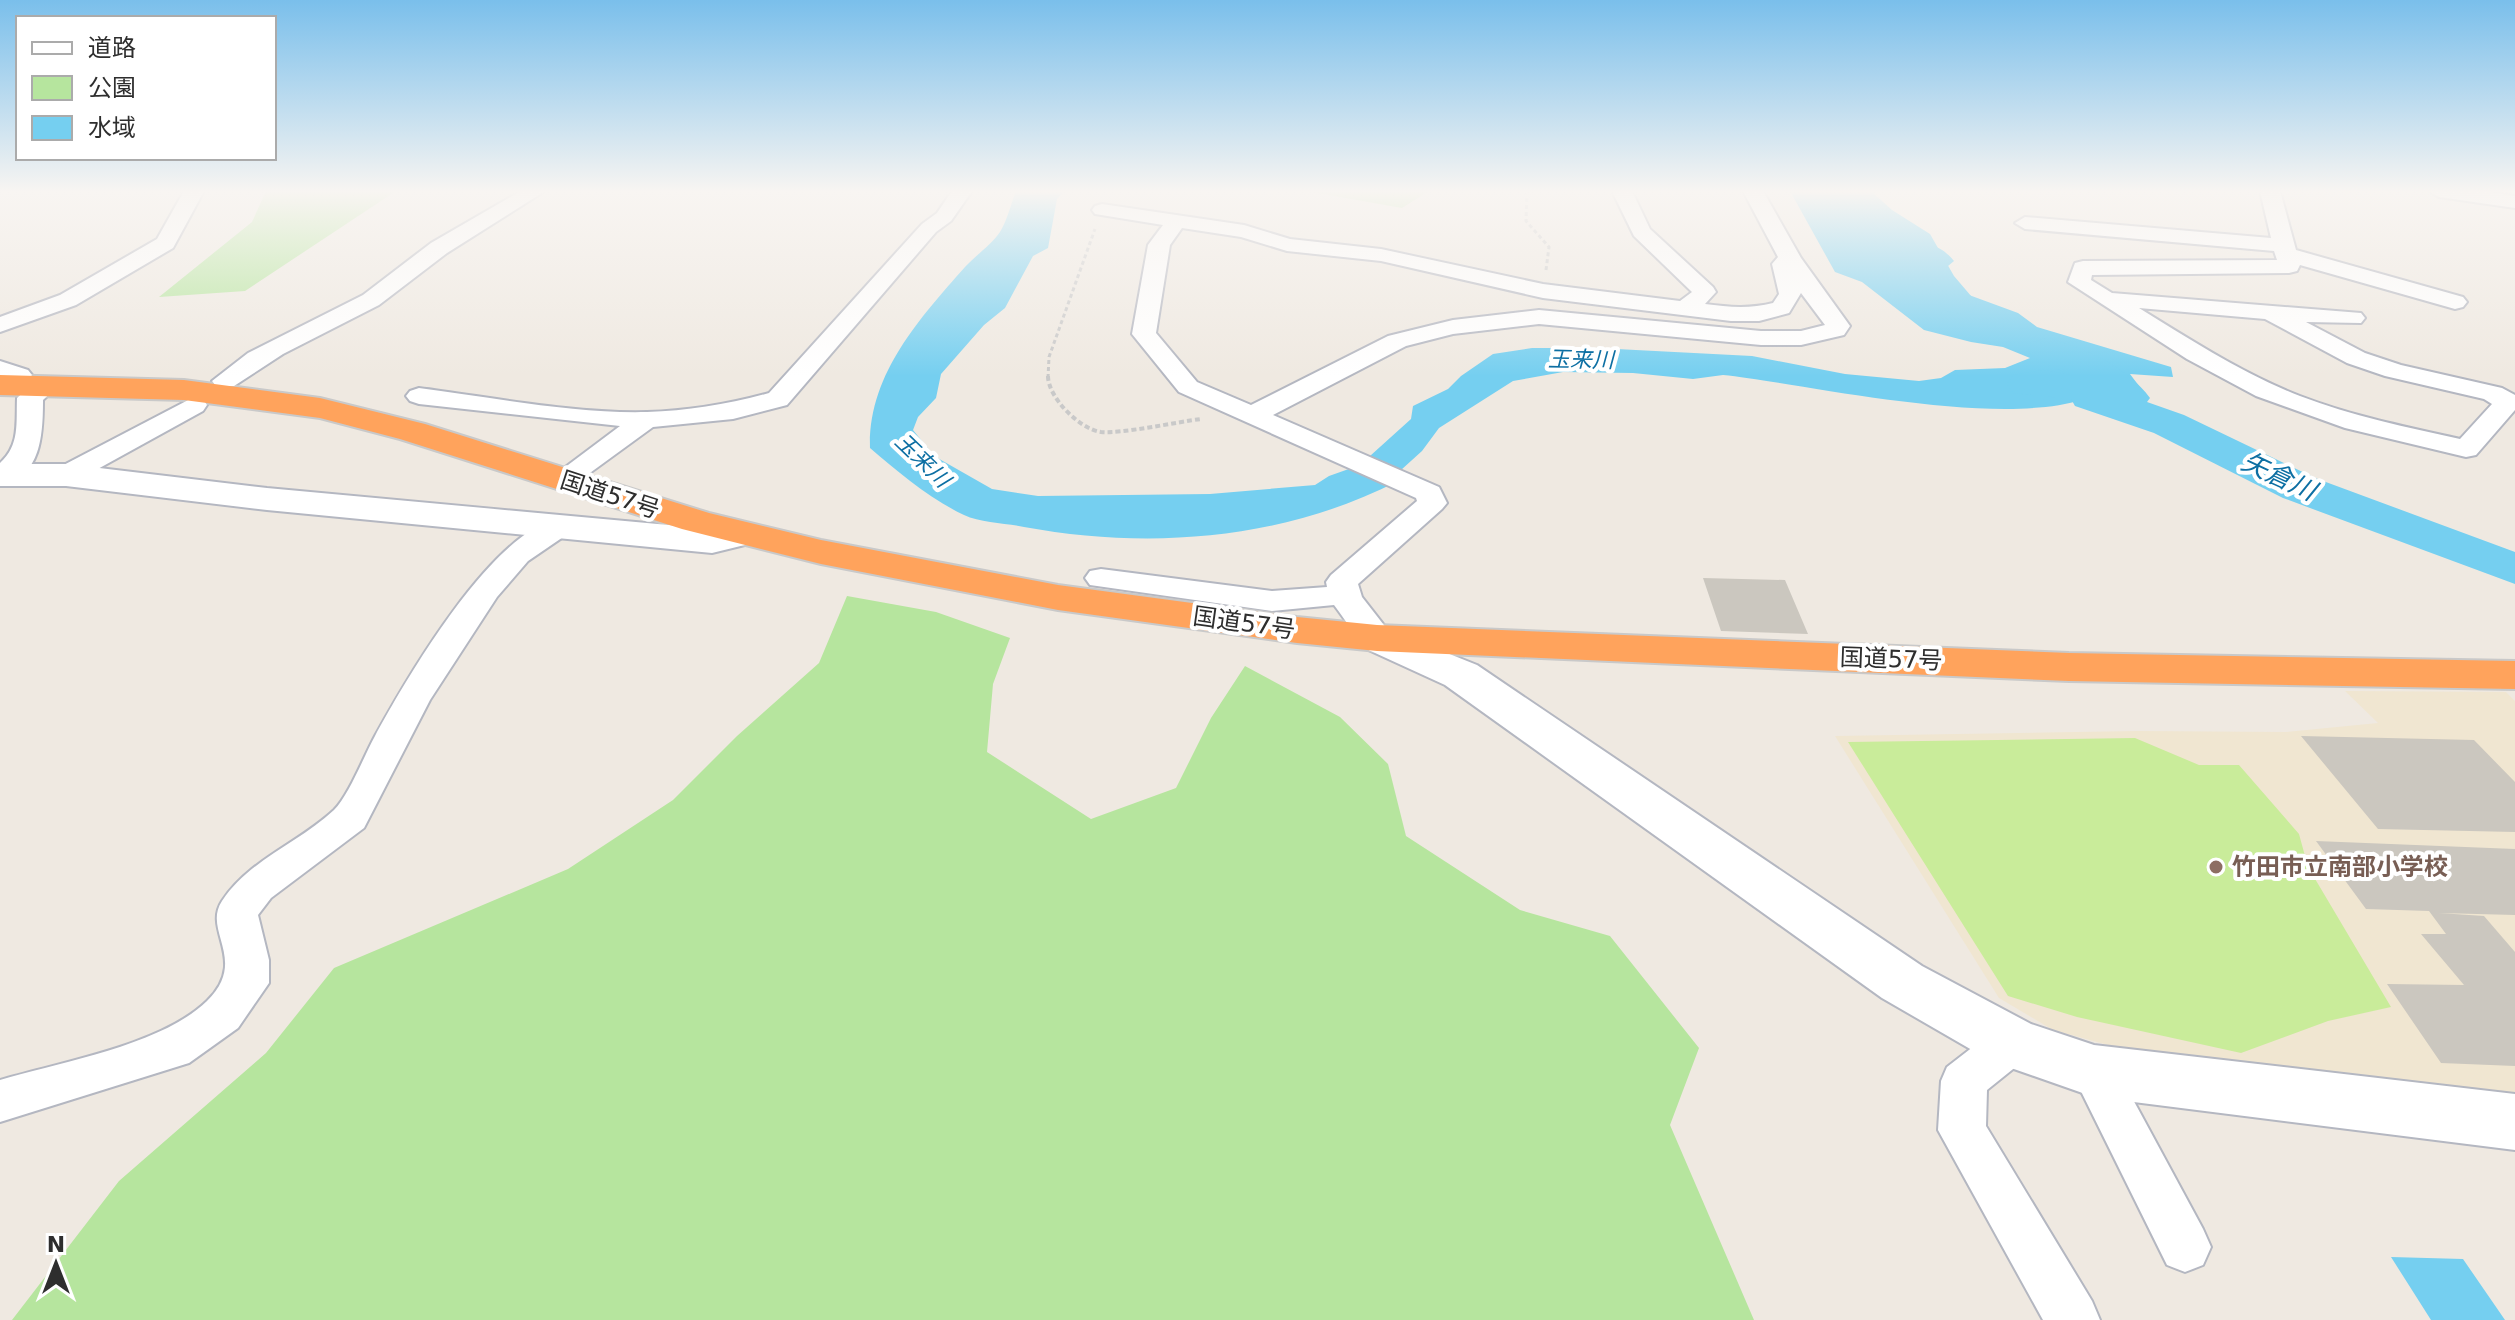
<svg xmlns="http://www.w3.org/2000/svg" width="2515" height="1320" font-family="'DejaVu Sans','Noto Sans JP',sans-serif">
  <rect width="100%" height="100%" fill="#efe9e1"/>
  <!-- education -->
  <path fill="#f0e6d1" d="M2345,691l161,1 9,9v395l-392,-47 -70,-19 -54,-32 -164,-262 302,-5 149,1 92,-9z"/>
  <!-- green -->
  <path fill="#b6e59e" d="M266,191h130l-151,100 -86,6 93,-75z
    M1306,191h123l-27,17z
    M847,596l89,16 74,26 -17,46 -6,68 104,67 85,-31 35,-70 34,-52 95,51 48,47 18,72 114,74 90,26 89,112 -29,77 84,195h-1742l107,-139 147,-128 68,-85 234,-99 105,-69 64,-64 82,-73z"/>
  <!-- pitch -->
  <path fill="#c9ec9a" d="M2135,738l64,27h40l60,69 9,33 83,140 -63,14 -87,32 -164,-36 -69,-21 -160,-254z"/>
  <!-- water -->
  <path fill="#75cff0" d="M1016,191h49l-8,8 -9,49 -15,8 -28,52 -21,17 -43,49 -5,24 -18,19 -5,13 21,26 58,33 46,7 172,-2 105,-9 14,-9 31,-11 51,-46 2,-13 35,-17 13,-13 32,-22 39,-6h65l155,8 93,18 74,7 22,-3 14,-8 50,-2 25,-10 -27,-11 -32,-5 -47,-12 -62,-48 -27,-10 -45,-81h68l7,6 6,17 24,13 5,13c22,2 40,3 54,21l-12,10 8,17 68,25 19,14 134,40 2,10 -43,-3 9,12 -23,-6c-58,64 -310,3 -393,-5l-30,4 -60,-6 -70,-1 -50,9 -74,47 -17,23 -21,19 -3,11c-115,59 -248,69 -374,46 -18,-4 -43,-4 -60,-12 -34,-16 -66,-43 -94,-67 -2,-73 49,-129 95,-181 11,-12 26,-22 35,-35 7,-11 11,-28 16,-41z
    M2391,1257l72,2 42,61h-74z"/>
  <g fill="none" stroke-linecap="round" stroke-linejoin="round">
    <!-- river -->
    <path fill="#75cff0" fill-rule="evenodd" d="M1837,191h34l21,19 38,24 24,42 23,27 -5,8 -13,3 -13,-3 -25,-30 -17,-34 -34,-23z
      M2047,338c36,9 81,29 103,60l-3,4 37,13 131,63 200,74v32l-232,-86 -129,-65 -79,-27 -4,-7 -58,-6 -6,-9 6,-9 31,-5 27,5 -38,-17 -5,-8 5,-8z"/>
  </g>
  <!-- building -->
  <path fill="#cbc7bf" d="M1703,578l82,2 23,54 -87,-3z
    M2301,736l173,4 41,42v50l-137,-3z
    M2316,841l199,8v66l-76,-2 45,3 31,36v114l-74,-3 -54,-79 77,1 -43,-51h25l-17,-23 -63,-2z"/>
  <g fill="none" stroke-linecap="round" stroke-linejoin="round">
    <defs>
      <path id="street" d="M184,191h20l-31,57 -97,57 -76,27v-15l60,-22 97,-56z
        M521,191h24l-98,62 -68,52 -96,49 -49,32h-18l-4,-5 36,-28 115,-58 68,-52z
        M952,191h20l-21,30 -15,11 -149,173 -54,14 -80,8 -81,59 -10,3 -10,-3 -4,-6 72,-54 -201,-22 -9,-3 -4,-5 4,-5 9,-3c71,9 157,26 228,24 41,-1 82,-8 122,-19l153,-169 15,-11z
        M1612,191h20l18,38 63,58 3,5 -11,12c23,3 45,5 68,-1l6,-9 -7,-30 6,-7 -35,-66h20l38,67 49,68 -6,9 -43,10h-40l-222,-21 -86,10 -47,12 -133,69 166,72 8,16 -5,6 -84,75 4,13 32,41 -5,7c-28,7 -39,-20 -55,-40l-62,6 -182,-26 -5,-7 5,-7 11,-2 171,22 55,-4 -1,-5 5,-7 86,-74 -1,-3 -237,-106 -47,-58 16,-89 15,-20 -68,-11 -3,-4 3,-4 7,-2 142,21 46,14 91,10 162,35 137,17 12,-9 -58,-56zM1182,228l59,9 46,14 94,10 162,37 188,23h28l30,-8 12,-20 24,32 -24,6h-40l-222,-21 -86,10 -65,16 -137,69 -54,-23 -41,-49 14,-88z
        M2260,191h20l16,59 167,47 4,5 -4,5 -8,2 -155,-44 -3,6 -8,2 -197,2 -1,5 21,13 249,20 4,5 -4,5 -55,-1 59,31 36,12 101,23 13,7v15l-39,45 -10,2 -121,-29 -89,-32 -69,-37 -119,-77 7,-19 8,-2 194,-1 -3,-9 -249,-22 -10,-6 10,-6 246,21zM2139,308l126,11 82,44 38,13 99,23 8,5 -32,35c-54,-12 -108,-23 -160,-43 -57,-22 -109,-56 -161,-88z
        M2429,191h54l32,5v12l-76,-11z
        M0,361l28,9 4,5 -11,15h-18l-3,-4 4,-8 -4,-1z
        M46,377l9,3 4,5 -16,15c0,32 -1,79 -43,83v-20c20,-18 16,-40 17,-65l20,-18z
        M194,397l9,2 4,6 -4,6 -127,70 -10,2 -10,-2 -4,-6 4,-6z
        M558,518l11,3 4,6 -4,6 -41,28 -31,36 -67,103 -66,128 -93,70 -13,17 11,45v23l-31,45 -49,35 -189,59v-42c61,-18 162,-35 207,-79 42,-41 -5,-70 15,-100 28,-42 77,-58 112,-91 15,-15 30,-54 41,-74 33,-60 115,-201 183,-218z
        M2012,1024l16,5 7,14 -7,14 -41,33 -1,36 106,175 8,19h-57l-105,-190 3,-49 6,-14 49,-38z
        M2094,1051l16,6 93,172 8,18 -8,18 -18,7 -18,-7 -96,-194 7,-14z"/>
      <path id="secondary" d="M0,464h66l201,24 445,41 31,-7 14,4 5,8 -5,8 -45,11 -445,-43 -201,-24h-66z
        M1377,625l100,40 445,301 109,58 63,21 421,49v56l-421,-53 -103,-36 -109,-63 -437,-313 -83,-38 -7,-9 7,-9z"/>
      <path id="highway" d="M0,375l184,5 136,18 105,26 284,89 112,27 237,45 239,32 80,8 692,28 446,8v28l-446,-8 -692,-30 -80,-8 -239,-33 -237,-46 -139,-35 -282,-90 -80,-21 -136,-18 -184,-5z"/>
    </defs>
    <!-- street casing -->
    <use href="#street" stroke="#b4b7c1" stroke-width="4"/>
    <!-- secondary casing -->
    <use href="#secondary" stroke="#b4b7c1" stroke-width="4"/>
    <!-- highway casing -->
    <use href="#highway" stroke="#c9c9c9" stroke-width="4"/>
    <!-- path-far1 -->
    <path stroke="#c9c9c9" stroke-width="3" stroke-dasharray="4 3" stroke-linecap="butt" d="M1527,191l-1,30 23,26 -3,23
      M1048,378l1,-21 46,-128"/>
    <!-- path -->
    <path stroke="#c9c9c9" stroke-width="4" stroke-dasharray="5 3" stroke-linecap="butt" d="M1048,376c0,21 31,53 53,56 20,2 76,-10 100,-13"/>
    <!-- street -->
    <use href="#street" fill="#fff" fill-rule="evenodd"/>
    <!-- secondary -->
    <use href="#secondary" fill="#fff" fill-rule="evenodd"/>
    <!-- highway -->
    <use href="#highway" fill="#ffa35c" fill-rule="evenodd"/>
  </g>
  <!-- sky -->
  <linearGradient id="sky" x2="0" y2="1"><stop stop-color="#7abfeb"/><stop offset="0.51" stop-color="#f8f5f2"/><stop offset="1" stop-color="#f8f5f2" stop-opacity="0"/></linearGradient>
  <rect width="2515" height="376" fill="url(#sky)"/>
  <!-- markers -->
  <circle fill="#8d6e63" stroke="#fff" stroke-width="3" cx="2216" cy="867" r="8"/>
  <g text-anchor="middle" stroke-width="8" stroke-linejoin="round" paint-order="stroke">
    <!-- far-water labels -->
    <g font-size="22" font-style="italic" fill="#0d6fa3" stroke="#fff">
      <text transform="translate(1581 359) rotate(1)" y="8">玉来川</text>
      <text transform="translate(923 460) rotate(44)" y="8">玉来川</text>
    </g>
    <!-- street labels -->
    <g font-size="24" fill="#2e2e2e" stroke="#fff">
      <text transform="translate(610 495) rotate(18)" y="8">国道57号</text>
      <text transform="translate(1244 623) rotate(8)" y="8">国道57号</text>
      <text transform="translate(1891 659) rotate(2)" y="8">国道57号</text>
    </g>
    <!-- education labels -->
    <g font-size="24" font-weight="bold" fill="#785e54" stroke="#fff" text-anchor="start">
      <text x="2232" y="875">竹田市立南部小学校</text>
    </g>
    <!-- water labels -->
    <g font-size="26" font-style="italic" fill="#0d6fa3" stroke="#fff">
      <text transform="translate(2279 476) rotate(25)" y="9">矢倉川</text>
    </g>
  </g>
  <!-- legend -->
  <rect x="16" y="16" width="260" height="144" fill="#ffffff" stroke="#ababab" stroke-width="2"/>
  <rect x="32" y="42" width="40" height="12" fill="#ffffff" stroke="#ababab" stroke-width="2"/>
  <text x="88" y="56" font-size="24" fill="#2e2e2e">道路</text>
  <rect x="32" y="76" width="40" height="24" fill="#b6e59e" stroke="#ababab" stroke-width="2"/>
  <text x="88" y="96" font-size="24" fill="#2e2e2e">公園</text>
  <rect x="32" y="116" width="40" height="24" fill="#75cff0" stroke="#ababab" stroke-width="2"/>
  <text x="88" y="136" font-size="24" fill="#2e2e2e">水域</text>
  <!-- north arrow -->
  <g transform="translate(56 1264)" stroke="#ffffff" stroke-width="6" paint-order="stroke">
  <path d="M0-6L14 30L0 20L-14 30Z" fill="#2e2e2e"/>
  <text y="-12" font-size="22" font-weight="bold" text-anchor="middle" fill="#2e2e2e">N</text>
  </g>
</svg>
